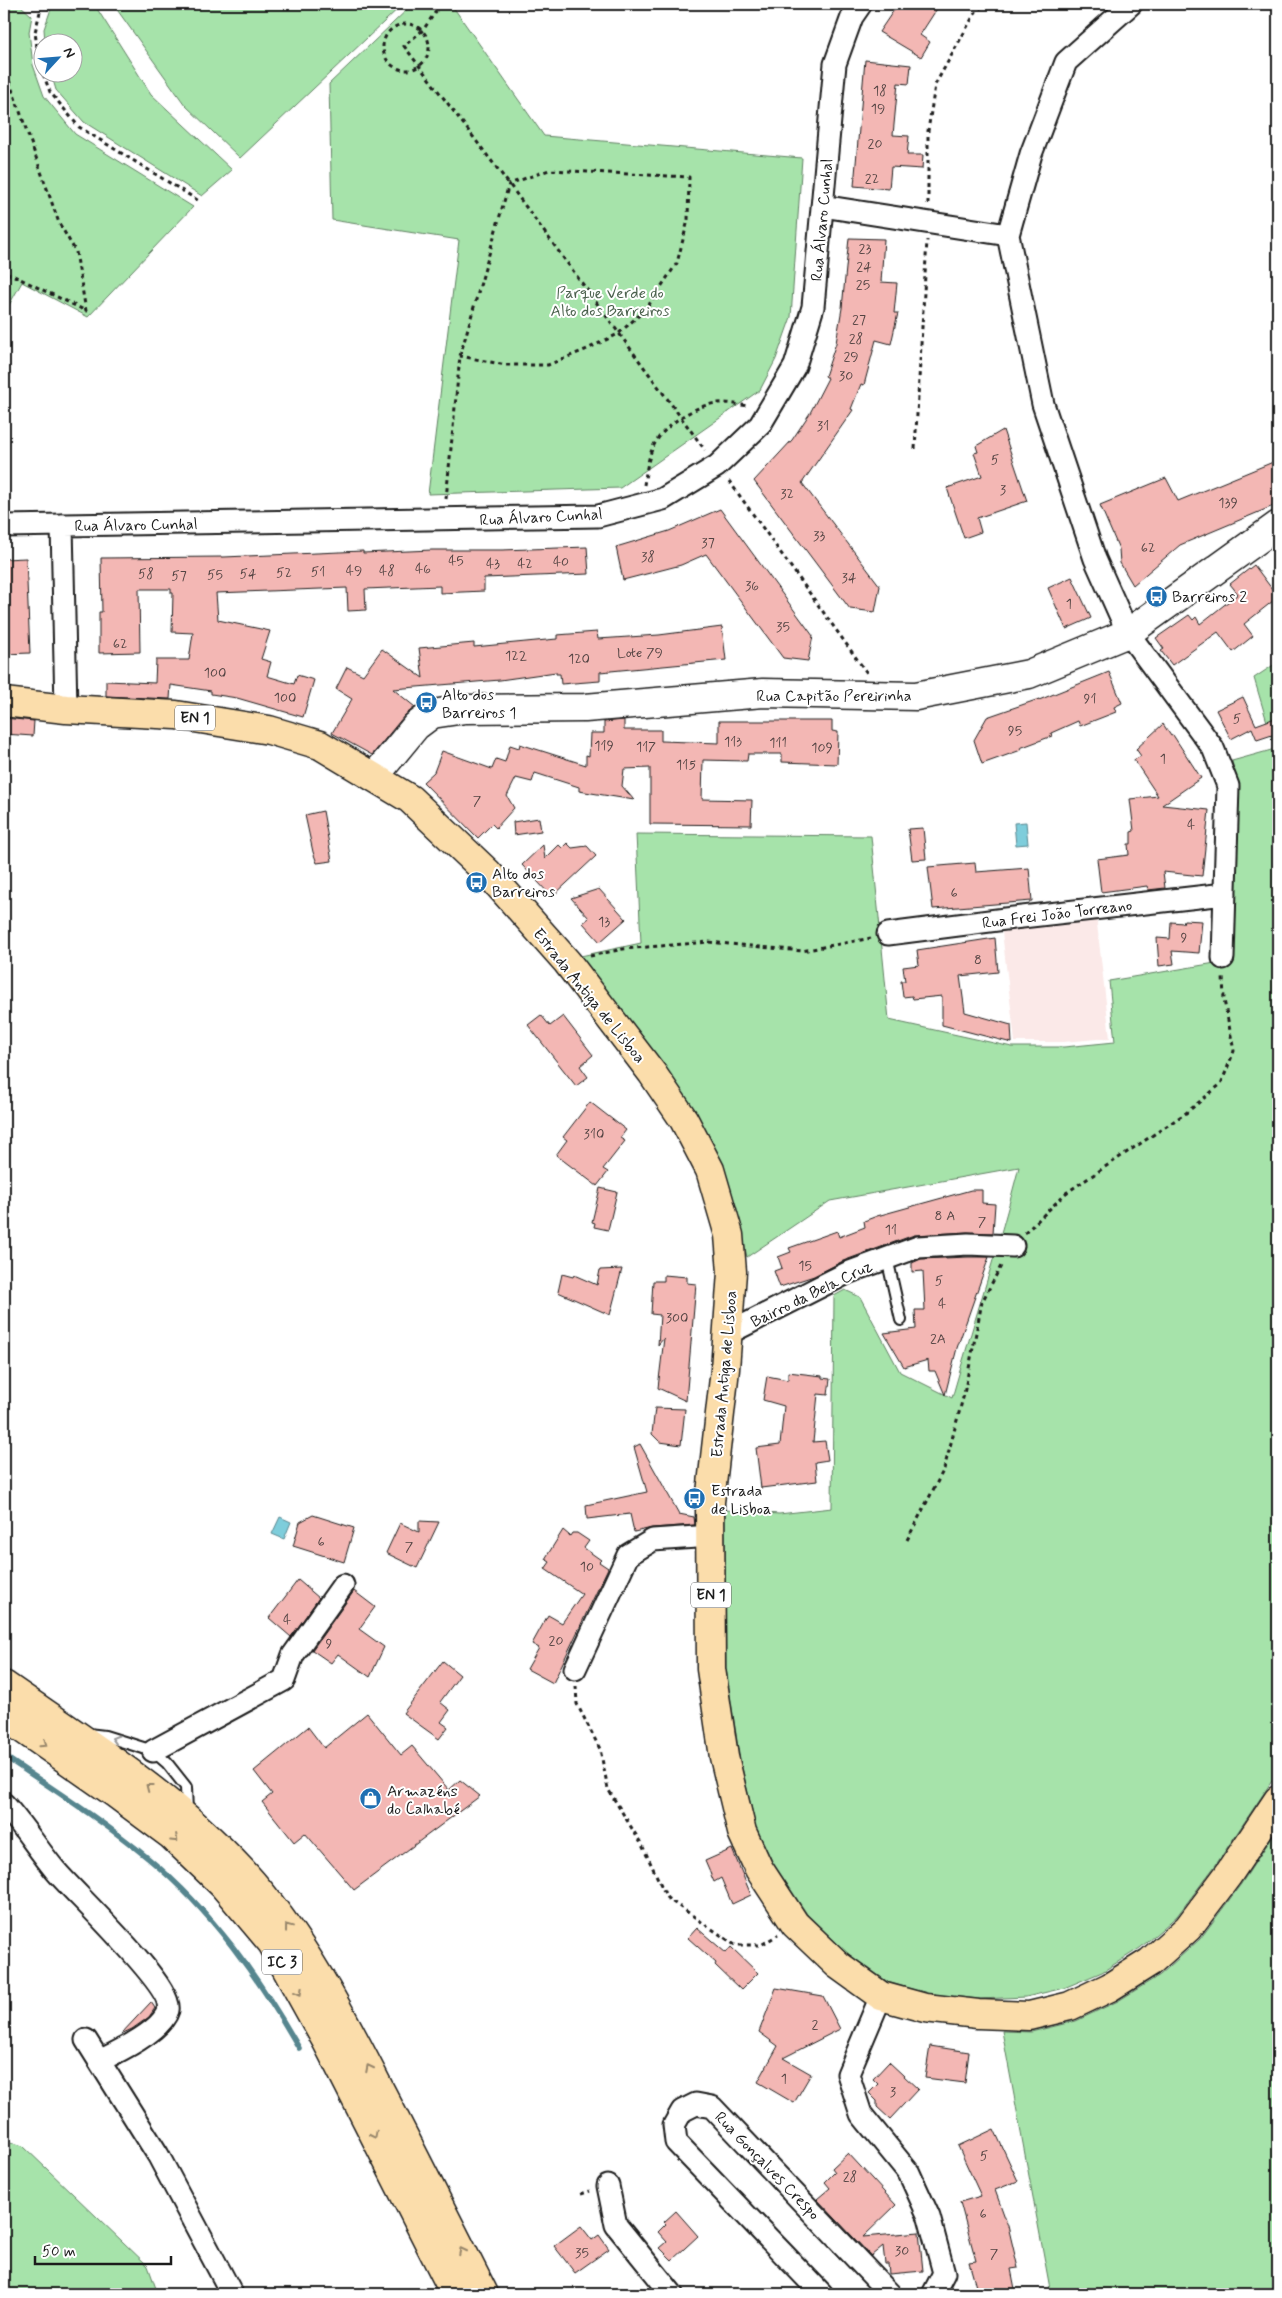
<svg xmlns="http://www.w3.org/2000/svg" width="1282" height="2298" font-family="Mynerve,sans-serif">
  <rect width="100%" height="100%" fill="#fff"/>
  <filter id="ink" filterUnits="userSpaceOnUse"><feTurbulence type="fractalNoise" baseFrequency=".02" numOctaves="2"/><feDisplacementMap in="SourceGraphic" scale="10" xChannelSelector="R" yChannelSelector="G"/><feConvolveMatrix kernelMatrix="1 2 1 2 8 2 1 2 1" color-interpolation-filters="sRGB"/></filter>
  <g filter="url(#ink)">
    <!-- built -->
    <path fill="#fbe9e8" d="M1096,915l14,123 -47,4h-48l-13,-110 6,-6z"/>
    <!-- green -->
    <path fill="#a6e3aa" stroke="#618063" d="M4,4h15l13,12 -3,16 4,33 11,31 31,38 118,73 -105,110 -66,-35 -18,32z
      M54,4h40l57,90 81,76 -30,26 -118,-74 -28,-32 -5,-17 21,-1v-30h-27l-1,-13 8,-23z
      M113,4h290l-163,154 -55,-53z
      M413,4h38l93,132 258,22 -11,159 -15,42 -16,31 -140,98 -192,6 31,-254 -127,-20 -3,-136z
      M1278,662v1110l-63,94 -38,50 -37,32 -38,24 -38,16 -38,9 -47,2 -51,-5 -40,-12 -41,-29 -40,-39 -35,-53 -16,-33 -17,-74 -13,-86 -1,-158 54,4 53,-6 2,-212 11,-6 15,7 40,75 52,26c22,-77 47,-153 67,-231l-189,34 -83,56 -5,-22 -166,-278 65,-14 -5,-109 235,2 18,184 123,27h52l51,-5 -6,-61 124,-21 4,-175 -5,-24 43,-12 -21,-71z
      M1278,1828v466h-227l-49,-263 29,1 45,-11 42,-20 42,-26 40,-36 41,-55z
      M4,2140l19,6 125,120 10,28h-154z"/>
    <!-- water -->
    <path fill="#7ecddb" stroke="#57868f" d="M1026,822l2,22 -12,1 -2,-22z
      M280,1517l11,5 -7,17 -12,-5z"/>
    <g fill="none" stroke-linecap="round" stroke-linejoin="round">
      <!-- stream -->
      <path stroke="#57868f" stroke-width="5.5" d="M4,1756c49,33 99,65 145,103 63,52 110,119 150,189"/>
    </g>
    <!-- building -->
    <path fill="#f3b7b4" stroke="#1c1c1c" d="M898,4h42l-20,31 10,7 -9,15 -42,-25z
      M865,60l46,5 -2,19 -11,-1 -5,52 16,1 -2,19h16l-1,14 -31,-2 -2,22 -35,-3z
      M849,238l35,1 -3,43 16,1 -3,30h4l-7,31 -15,-4 -12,45 -3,-1 -10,25 2,1 -51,73 78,103 -5,26 -25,-3 -96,-128 38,-41 18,-27 18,-35 -3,-2 11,-33 6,-35z
      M1003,430l24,71 -50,17 4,14 -17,6 -17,-50 35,-12 -8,-23 4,-1 -2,-6z
      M1278,460v44l-98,41 -47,40 -13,-22 -1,-14 -19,-44 66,-27 12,23z
      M720,509l93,127 -5,25 -25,-3 -77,-104 -25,11 -58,15 -7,-33 53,-16z
      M587,547l2,27 -105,4v13l-44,2v-7l-75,3 1,21 -18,1 -1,-23 -131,5 2,27 52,11 -9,28 10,3 -4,14 27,8 3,-9 17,5 -11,37 -66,-19 -26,-4v-3l-40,-6 -1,14 -64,-3v-15l49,2 1,-23h33l4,-27 -21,-1 1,-39h-2v-4h-32l1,63 -41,1v-41h3l-1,-54 123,-1 139,-6v2l69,-3h70z
      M26,558l4,95 -26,1v-95z
      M1254,565l24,32 -34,27 9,12 -20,16 -15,-20 -46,33 -11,-14 3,-2 -8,-11 33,-23 4,5 3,-3 4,7 38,-30 -8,-10z
      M1072,577l19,41 -25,11 -18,-41z
      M722,627l4,33 -126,12v9l-39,3 -1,-10h-4v-2l-56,8 -107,9 22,18 -11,9 -32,39 -40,-22 20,-34 -16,-10 11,-22 16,8 19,-26 41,29 -4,-30 55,-5v4l83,-8v-4l40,-3 1,7 61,-4z
      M1109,672l13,31 -8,4 2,5 -36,14 -2,-5 -27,12 1,3 -32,12 1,2 -39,14 -8,-24 13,-23 52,-18v1z
      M1243,697l13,28 22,-8v16l-21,7 -5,-12 -21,11 -15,-29z
      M4,718l30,3 -1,15 -29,-2z
      M624,720v10h37v11l58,2v-22h113v10l6,1 -1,32 -55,-2v-8h-34l-1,7 -44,-1 -1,39 50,1 -1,25 -101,-1v-56l-26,1 -2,17 12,14 -55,-9v-4l-44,-14 -3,9 -16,-4 -9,18 7,12 -18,20 -4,-4 -14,14 -55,-56 11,-10 8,-21 50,18 4,-10 9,3 5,-17 9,3 1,-4 66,21v-10l3,1 1,-23h14v-11z
      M1163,724l8,12 2,-1 28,43 -39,27 47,5 -7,66 -39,-4 2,16 -17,2 -1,-4 -46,6 -4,-33 32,-4 -1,-11h3v-12l3,-1 -4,-32 28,-3 -24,-36 7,-4 -5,-7z
      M323,811l9,50 -15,2 -4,-11 -8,-37z
      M539,818l2,13 -27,4 -1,-13z
      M923,828l3,31 -14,1 -4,-31z
      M567,843l5,5 15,-2 9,10 -44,41 -30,-32 21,-20 2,14 14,-14 3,3z
      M975,863l1,9 53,-4 3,33 -99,8 -5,-42z
      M599,889l27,30 -26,23 -17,-19 6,-5 -18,-20z
      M1184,920l18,1 -3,32 -27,-2 2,13 -15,2 -2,-28 13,1 1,-17 12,1z
      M995,938l3,34 -38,4 5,36 46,13 1,18 -70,-18v-29l-29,3 -1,-3 -9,1 -2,-16h4l-2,-14 16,-2 -2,-15z
      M541,1015l9,11 13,-10 30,39 -13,11 8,11 -12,9 -48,-61z
      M590,1102l36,28 -6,8 5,3 -22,28 5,3 -11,14 -41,-31 11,-15 -4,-3z
      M600,1188l17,4 -9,38 -14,-3 1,-4 -3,-1z
      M971,1190h11v13l13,1 -2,29 -26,-1 -53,3 -71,26 -29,15 -34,11 -6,-16 8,-3 -4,-11 13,-5 -2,-4 48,-17 2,6 26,-10 -1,-6 13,-5z
      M968,1257h21l-32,91 -12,47 -10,-24h-6l-1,-11 -24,7 -20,-34 32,-4 -1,-19h10l-2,-39 -11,1v-9l9,-4z
      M622,1269l-12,46 -52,-23 4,-18 11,3 1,-2 23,10 3,-15z
      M664,1275l23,2v6l9,1 -10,117 -28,-13 6,-50 -6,7 2,-30 -9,-1 2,-33h11z
      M788,1372l34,4v2l8,1 -2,16 -10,-1 -5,48 12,-1 3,19 -13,2 2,19 -56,7 -5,-40 24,-3 4,-39 -21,-6 4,-24 21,4z
      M655,1408l30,1 -4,36 -21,-3 -8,-8z
      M640,1444l39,70 15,3 1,8 -43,3 -18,4 -4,-18 -43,5 -1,-14 61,-13 -13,-45z
      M313,1515l41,13 -10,34 -51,-16 7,-24z
      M419,1521l20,1 -22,46 -31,-15 14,-30 19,9z
      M563,1530l7,6 2,-3h5l12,8 -5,7 17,12 -2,2 9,6 -55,115 -26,-14 12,-21 -7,-4 16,-29 14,8 20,-29 -37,-25 5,-7 -5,-3z
      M298,1580l21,18 -28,39 -22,-19z
      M354,1591l21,16 -16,22 25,18 -14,30 -32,-23 -7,9 -19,-13z
      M443,1661l17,14 -20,27 10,8 -9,12 7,5 -9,12 -36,-26z
      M367,1713l34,42 11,-9 37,44 11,-10 20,16 -126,94 -49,-57 -11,9 -32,-40 10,-8 -18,-23 54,-44 16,21z
      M732,1849l19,46 -19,9 -11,-26 -7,4 -9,-21z
      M697,1928l29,25 5,-6 27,26 -17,17 -26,-25 1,-2 -28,-25z
      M776,1988l47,8 17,33 -57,29 28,16 -17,29 -36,-21 20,-36 -19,-14z
      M151,2002l4,6 -6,9 -17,12 -11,5z
      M930,2046l39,6 -4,31 -40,-5z
      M889,2062l29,27 -28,30 -13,-12v-6l-8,-8 9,-9 -5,-5z
      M994,2129l24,52 -23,9 13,36 10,42 -7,1 5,25h-38l-9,-32 7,-1 -16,-59 21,-6 -23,-50z
      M848,2153l48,52 -33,32 56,-5 4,39 -34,3 -1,-10h-3l-2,-18 -12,10 -54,-57 13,-11 -5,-6 10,-10 -3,-4z
      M676,2211l22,25 -26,24 -12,-12 7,-6 -9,-10 8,-8 -2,-2z
      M581,2226l11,14 7,-5 10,14 -34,24 -21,-27z"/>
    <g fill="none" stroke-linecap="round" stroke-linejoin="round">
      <defs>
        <path id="lane" d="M887,1258l14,62
          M88,1734l17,2 48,15 14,12 19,24 1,25"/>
        <path id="street" d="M1131,4l-65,58 -35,92 -23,81 35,169 52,155 33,74 85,115 15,38 -5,172
          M822,206l186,29
          M62,525l4,184
          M4,526l594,-10 65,-17 54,-33 43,-41 35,-59 18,-59 22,-243 17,-47 9,-13
          M888,934l117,-15 220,-25
          M727,1334l120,-61 71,-26 50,-3 45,2
          M575,1669l53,-114 25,-15 58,-4
          M153,1751l131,-71 9,-25 50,-70
          M4,1804c18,20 33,44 51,66 19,23 119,116 113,140 -6,21 -50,42 -69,51
          M881,1996l-33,78 13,40 48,59 20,44 15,56 -11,21
          M86,2040l72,115 74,139
          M608,2186l8,39 56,69
          M822,2294l-146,-152 -2,-17 8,-14 14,-7 16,3 178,187"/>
        <path id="secondary" d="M374,777l42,-51 16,-12 33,-5 120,-1 178,-15 153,3 113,-22 99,-41 150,-108"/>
        <path id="primary" d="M4,702l62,7 110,6 93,15 51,15 90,54 78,74 79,89 85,111 32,47 26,50 19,65 3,37 -7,97 -15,133 1,167 13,88 18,75 17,37 36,55 43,41 43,31 44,12 53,6 51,2 41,-10 40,-19 40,-25 38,-34 40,-53 50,-75"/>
        <path id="highway" d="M4,1685c82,57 169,111 238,186 59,64 100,144 139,221 35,67 69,135 103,202
          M4,1716l112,78 55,41 52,50 49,58 55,99 128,252"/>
      </defs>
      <!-- lane casing -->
      <use href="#lane" stroke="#1c1c1c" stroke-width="14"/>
      <!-- street casing -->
      <use href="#street" stroke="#1c1c1c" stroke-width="25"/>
      <!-- secondary casing -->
      <use href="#secondary" stroke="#1c1c1c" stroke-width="31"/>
      <!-- primary casing -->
      <use href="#primary" stroke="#1c1c1c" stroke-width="31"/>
      <!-- highway casing -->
      <use href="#highway" stroke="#1c1c1c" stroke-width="31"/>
      <!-- path -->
      <path stroke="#1c1c1c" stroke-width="3" stroke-dasharray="4 4" stroke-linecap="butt" d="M42,4l-7,28 4,31 11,29 29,35 120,74
        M441,4l-18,26 -19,16 105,138 196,266
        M383 47a23 23 0 1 1 46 0a23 23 0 1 1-46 0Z
        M4,66l55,157 17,29 10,59 -72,-35 -10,-3
        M928,204v-73l7,-46 40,-72 10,-9
        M915,449l12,-209
        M729,481l138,192
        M644,485c2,-12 4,-27 9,-38 10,-22 42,-42 65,-44 10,-1 21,2 31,3
        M446,499l14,-143 49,-172 40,-14 140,7 -1,43 -11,43 -31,46 -28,25 -33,16 -37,15h-42l-46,-9
        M590,956l33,-7 86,-7 93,9 69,-13
        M1025,1233l41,-40 120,-80 35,-29 13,-33 -10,-51 -1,-24
        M907,1540l37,-71 20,-75 18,-92 20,-38
        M576,1686l1,18 23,45 8,40 34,56 25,53 68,47h26l17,-10
        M581,2194l9,-3"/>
      <!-- lane -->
      <use href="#lane" stroke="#fff" stroke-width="10"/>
      <!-- street -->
      <use href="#street" stroke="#fff" stroke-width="21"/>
      <!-- secondary -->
      <use href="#secondary" stroke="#fff" stroke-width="28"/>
      <!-- primary -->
      <use href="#primary" stroke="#fbddab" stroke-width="28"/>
      <!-- highway -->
      <use href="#highway" stroke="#fbddab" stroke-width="28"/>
    </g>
    <!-- one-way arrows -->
    <defs><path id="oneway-chevron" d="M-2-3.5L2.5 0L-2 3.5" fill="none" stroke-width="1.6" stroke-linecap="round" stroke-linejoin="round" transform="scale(1.25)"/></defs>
    <use stroke="#999" href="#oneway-chevron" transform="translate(115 1739) rotate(-163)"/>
    <g stroke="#97866b">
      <use href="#oneway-chevron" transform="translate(44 1744) rotate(35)"/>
      <use href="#oneway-chevron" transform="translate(149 1787) rotate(-142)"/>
      <use href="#oneway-chevron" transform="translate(175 1839) rotate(43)"/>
      <use href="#oneway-chevron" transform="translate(288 1927) rotate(-127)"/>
      <use href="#oneway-chevron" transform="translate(299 1992) rotate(61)"/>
      <use href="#oneway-chevron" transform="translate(369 2068) rotate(-117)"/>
      <use href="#oneway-chevron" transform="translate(374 2135) rotate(63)"/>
      <use href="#oneway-chevron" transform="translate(462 2251) rotate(-117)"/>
    </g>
  </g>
  <!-- icons -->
  <defs>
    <symbol id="bus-disc" viewBox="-11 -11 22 22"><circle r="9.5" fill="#1f6fb2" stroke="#fff"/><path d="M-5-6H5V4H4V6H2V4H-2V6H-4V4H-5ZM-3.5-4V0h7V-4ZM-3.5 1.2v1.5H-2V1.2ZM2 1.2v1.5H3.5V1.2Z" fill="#fff"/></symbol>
    <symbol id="shop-disc" viewBox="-11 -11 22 22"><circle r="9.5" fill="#1f6fb2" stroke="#fff"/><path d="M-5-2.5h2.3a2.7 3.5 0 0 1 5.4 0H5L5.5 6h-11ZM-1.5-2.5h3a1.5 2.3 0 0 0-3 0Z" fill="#fff"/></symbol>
  </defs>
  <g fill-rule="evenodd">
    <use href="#bus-disc" x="1144" y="584" width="25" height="25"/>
    <use href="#bus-disc" x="414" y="690" width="25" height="25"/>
    <use href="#bus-disc" x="464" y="870" width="25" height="25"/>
    <use href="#bus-disc" x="682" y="1486" width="25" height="25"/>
    <use href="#shop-disc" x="358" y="1786" width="25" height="25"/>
  </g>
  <g text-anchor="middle" stroke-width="4" stroke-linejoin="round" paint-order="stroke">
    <!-- number labels -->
    <g font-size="14" fill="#524342">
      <text x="880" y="95">18</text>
      <text x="878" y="113">19</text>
      <text x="875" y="148">20</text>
      <text x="872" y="183">22</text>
      <text x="865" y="253">23</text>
      <text x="864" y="271">24</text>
      <text x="863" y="289">25</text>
      <text x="859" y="324">27</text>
      <text x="856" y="343">28</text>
      <text x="851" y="361">29</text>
      <text x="846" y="380">30</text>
      <text x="823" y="430">31</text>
      <text x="995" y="464">5</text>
      <text x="1003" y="494">3</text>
      <text x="787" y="498">32</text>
      <text x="1228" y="507">139</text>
      <text x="819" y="540">33</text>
      <text x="708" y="547">37</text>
      <text x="1148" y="552">62</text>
      <text x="648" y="561">38</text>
      <text x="456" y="565">45</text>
      <text x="561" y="566">40</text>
      <text x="493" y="568">43</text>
      <text x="525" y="568">42</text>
      <text x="423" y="573">46</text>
      <text x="354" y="575">49</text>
      <text x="387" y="575">48</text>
      <text x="318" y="576">51</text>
      <text x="284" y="577">52</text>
      <text x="146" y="578">58</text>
      <text x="248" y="578">54</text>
      <text x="215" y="579">55</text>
      <text x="179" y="580">57</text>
      <text x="849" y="582">34</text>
      <text x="752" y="590">36</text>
      <text x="1069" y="608">1</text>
      <text x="783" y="631">35</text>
      <text x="120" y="648">62</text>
      <text x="640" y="657">Lote 79</text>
      <text x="516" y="660">122</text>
      <text x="579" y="663">120</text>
      <text x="215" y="677">100</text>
      <text x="285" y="702">100</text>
      <text x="1090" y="703">91</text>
      <text x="1237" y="723">5</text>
      <text x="1015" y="735">95</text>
      <text x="733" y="746">113</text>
      <text x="778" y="747">111</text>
      <text x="604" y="750">119</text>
      <text x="646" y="751">117</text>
      <text x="822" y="752">109</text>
      <text x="1163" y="763">1</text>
      <text x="686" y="769">115</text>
      <text x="477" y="805">7</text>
      <text x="1191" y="829">4</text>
      <text x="954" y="897">6</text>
      <text x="604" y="926">13</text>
      <text x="1184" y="942">9</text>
      <text x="978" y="964">8</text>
      <text x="594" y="1138">310</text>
      <text x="945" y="1220">8 A</text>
      <text x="982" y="1226">7</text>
      <text x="891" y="1234">11</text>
      <text x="805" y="1270">15</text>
      <text x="939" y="1285">5</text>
      <text x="942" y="1308">4</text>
      <text x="677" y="1322">300</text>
      <text x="938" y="1343">2A</text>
      <text x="321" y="1546">6</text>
      <text x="409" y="1551">7</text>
      <text x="587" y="1571">10</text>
      <text x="287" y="1624">4</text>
      <text x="556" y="1645">20</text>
      <text x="329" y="1648">9</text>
      <text x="815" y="2029">2</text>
      <text x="784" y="2083">1</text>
      <text x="893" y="2096">3</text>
      <text x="984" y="2160">5</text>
      <text x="850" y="2181">28</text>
      <text x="983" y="2218">6</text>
      <text x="902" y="2255">30</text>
      <text x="582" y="2257">35</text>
      <text x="994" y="2258">7</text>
    </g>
    <!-- shield labels -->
    <g fill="#fff" stroke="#606060" stroke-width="1">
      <rect x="175" y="705.5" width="40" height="25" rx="4"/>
      <rect x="691" y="1582.5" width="40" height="25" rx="4"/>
      <rect x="262" y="1949.5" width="40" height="25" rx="4"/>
    </g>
    <g font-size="15" font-weight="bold" fill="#1c1c1c">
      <text x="195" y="723">EN 1</text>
      <text x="711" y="1600">EN 1</text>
      <text x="282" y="1967">IC 3</text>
    </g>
    <!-- street labels -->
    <g font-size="16" fill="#1c1c1c" stroke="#fff">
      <text transform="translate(821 220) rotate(-85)" y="6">Rua Álvaro Cunhal</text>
      <text transform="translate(541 516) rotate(-3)" y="6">Rua Álvaro Cunhal</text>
      <text transform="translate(136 524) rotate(-1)" y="6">Rua Álvaro Cunhal</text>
      <text x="834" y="701">Rua Capitão Pereirinha</text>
      <text transform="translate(1057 913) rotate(-7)" y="6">Rua Frei João Torreano</text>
      <text transform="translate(590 995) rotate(51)" y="6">Estrada Antiga de Lisboa</text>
      <text transform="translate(811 1293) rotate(-26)" y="6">Bairro da Bela Cruz</text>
      <text transform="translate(723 1374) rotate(-85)" y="6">Estrada Antiga de Lisboa</text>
      <text transform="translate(768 2165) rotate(46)" y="6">Rua Gonçalves Crespo</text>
    </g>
    <!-- park labels -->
    <g font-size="16" fill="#4c624e" stroke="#fff">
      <text x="610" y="298">Parque Verde do<tspan x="610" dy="18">Alto dos Barreiros</tspan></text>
    </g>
    <!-- poi labels -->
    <g font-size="16" fill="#1c1c1c" stroke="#fff" text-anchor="start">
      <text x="1172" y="602">Barreiros 2</text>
      <text x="442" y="700">Alto dos<tspan x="442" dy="18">Barreiros 1</tspan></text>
      <text x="492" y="879">Alto dos<tspan x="492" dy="18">Barreiros</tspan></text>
      <text x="711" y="1496">Estrada<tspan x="711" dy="18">de Lisboa</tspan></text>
      <text x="387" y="1796">Armazéns<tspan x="387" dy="18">do Calhabé</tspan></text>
    </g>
  </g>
  <!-- margin -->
  <rect width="1282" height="2298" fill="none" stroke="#fff" stroke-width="20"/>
  <rect x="10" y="10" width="1262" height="2278" fill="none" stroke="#1c1c1c" stroke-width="2" filter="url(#ink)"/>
  <!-- north arrow -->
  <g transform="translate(58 58) rotate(64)"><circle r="24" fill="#ffffff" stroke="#a4a4a4"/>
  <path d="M0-4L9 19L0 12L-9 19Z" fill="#1f6fb2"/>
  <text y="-8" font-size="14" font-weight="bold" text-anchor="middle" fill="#1c1c1c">N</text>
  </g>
  <!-- scale -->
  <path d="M35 2256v8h136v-8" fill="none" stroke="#1c1c1c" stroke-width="2.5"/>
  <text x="42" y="2256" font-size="15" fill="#1c1c1c" stroke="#ffffff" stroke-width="4" paint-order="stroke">50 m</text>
</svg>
